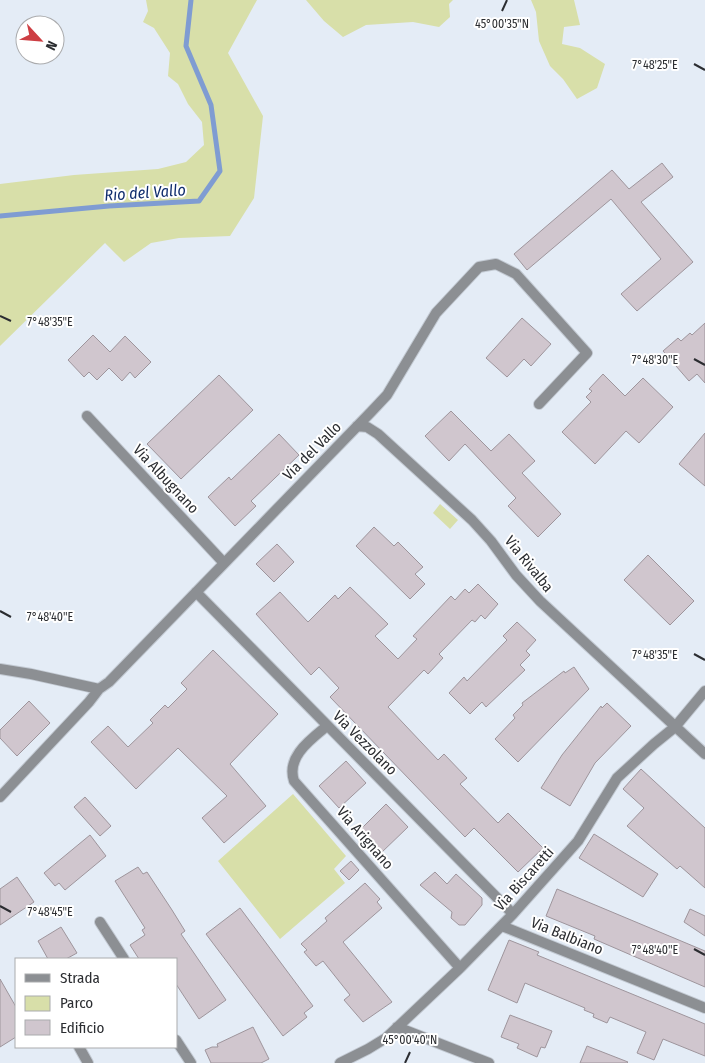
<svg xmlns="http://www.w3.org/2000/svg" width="705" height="1063" font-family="'Fira Sans Condensed',sans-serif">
  <rect width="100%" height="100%" fill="#e4ecf6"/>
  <!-- green -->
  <path fill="#d8dfa9" d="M146,0h111l-29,53 35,63 -9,82 -24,38 -51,2 -28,5 -27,19 -19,-19 -105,103v-162l74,-9 84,-6 28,-7 18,-17 -2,-23 -14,-18 -10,-20 -10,-8 2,-23 -16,-25 -11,-6 5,-11z
    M306,0h147l-4,4 1,13 -11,10 -26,-5 -47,3 -23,12 -19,-16z
    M531,0h43l6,25 -16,2 -2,17 18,4 25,16 -8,24 -20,11 -14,-20 -13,-13 -11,-25 -3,-29z
    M440,504l18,16 -8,9 -17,-16z
    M293,794l53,62 -12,13 11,14 -65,56 -62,-78z"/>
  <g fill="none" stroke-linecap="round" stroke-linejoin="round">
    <!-- stream -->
    <path stroke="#7f9cd2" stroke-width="5" d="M0,216l109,-10 90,-5 21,-30 -9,-66 -25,-59 5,-46"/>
  </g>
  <!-- building -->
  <path fill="#d0c6ce" stroke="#9e959c" d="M662,163l11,14 -32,25 52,60 -56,49 -16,-17 40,-35 -50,-60 -84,71 -13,-16 98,-84 17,19z
    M522,318l29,26 -20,22 -7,-7 -17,18 -21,-19z
    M705,323v60l-8,-9 -8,7 -26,-30 15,-13 3,3 9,-8 2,2z
    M93,335l17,17 15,-16 26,26 -16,16 -5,-6 -8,9 -13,-13 -12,12 -8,-8 -5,5 -16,-17z
    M603,374l22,22 18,-18 30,29 -34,36 -13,-12 -31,33 -33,-32 29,-30 -5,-5 6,-6 -3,-2z
    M219,375l34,35 -72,69 -34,-35z
    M451,411l40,40 18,-17 26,27 -13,12 39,41 -23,23 -30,-31 8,-8 -51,-54 -16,17 -24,-25z
    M705,433v53l-26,-22z
    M279,434l20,21 -48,46 5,5 -21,20 -27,-29 21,-20 2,3z
    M374,527l20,19 4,-4 25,25 -8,7 10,10 -15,15 -54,-53z
    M277,544l17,18 -20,20 -18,-18z
    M648,555l46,46 -24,24 -46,-45z
    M478,584l20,20 -13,15 -4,-4 -6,7 -3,-2 -33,34 4,4 -15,16 -4,-4 -36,37 50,53 6,-6 23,24 -7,6 38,39 10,-10 35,35 -25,24 -44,-44 -9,9 -135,-140 9,-9 -20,-21 -8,8 -55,-61 24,-22 28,30 27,-27 3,4 12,-12 38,37 -13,12 23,23 19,-20 -4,-3 38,-40 4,4 10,-11 4,4z
    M517,622l19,18 -10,11 4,4 -10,10 5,5 -39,37 -4,-5 -12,12 -21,-21 15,-16 3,4 40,-41 -4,-4z
    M213,650l65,64 -48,50 36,42 -42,37 -22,-25 25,-22 -49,-48 -42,41 -45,-47 17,-16 20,21 25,-24 -3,-3 15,-15 3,3 19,-19 -6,-6z
    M574,667l15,22 -71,73 -23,-23 20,-21 -2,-3 10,-10 -1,-2 42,-32 1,2z
    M29,701l21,22 -33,33 -17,-18v-8z
    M607,703l24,23 -36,37 -25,43 -29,-18 21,-33 39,-49 1,2z
    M346,761l20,22 -27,25 -20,-22z
    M641,769l64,59v60l-25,-22 -3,3 -50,-43 17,-18 -21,-19z
    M85,797l26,29 -11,10 -26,-29z
    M386,804l22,23 -27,26 -22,-22z
    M594,834l64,40 -15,23 -64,-39z
    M90,835l16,21 -41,34 -6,-7 -4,3 -11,-13z
    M351,861l8,9 -10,10 -9,-9z
    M138,867l5,7 4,-2 25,38 13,21 -4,3 45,66 -27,19 -23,-35v-25h-37l-9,-14 15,-10 -3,-5 3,-2 -30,-47z
    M435,872l12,12 9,-10 26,24v7l-17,20h-6l-8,-7 1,-6 -32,-27z
    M17,877l17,25 -34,23v-36z
    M365,883l15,16 -3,3 5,6 -39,34 49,60 -29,20 -19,-22 6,-5 -27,-34 -7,5 -12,-14 3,-2 -6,-6 26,-23 -2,-3z
    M557,889l148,62v36l-111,-48 1,-3 -49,-20z
    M240,908l73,98 -9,7 3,4 -24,19 -77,-102z
    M690,909l15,7v20l-21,-14z
    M61,927l16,26 -11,6h-18l-10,-18z
    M509,940l30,12 -2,3 168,69v32l-42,-17 -9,21 -17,-7 9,-21 -36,-15 -3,6 -14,-6 1,-3 -10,-4 1,-2 -60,-25 -8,20 -29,-13z
    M0,979l16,28v30l-16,10z
    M510,1015l42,16 -7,17 -4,-1 -4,10 -20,-9 2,-4 -18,-7z
    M253,1027l16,32 -8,4h-50l-6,-13 7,-3h6l-1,-3z
    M587,1046l41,16 -1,1h-47z"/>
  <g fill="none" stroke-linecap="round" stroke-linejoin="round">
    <defs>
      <path id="minor" d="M87,416l137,147
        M357,426l10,1 11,7 94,86 19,21 25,34 24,26 165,153
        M196,592l317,322
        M0,669l31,5 68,15
        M327,726c-17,14 -41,31 -33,55l166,187
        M0,797l89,-95 10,-13 10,-7 262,-270 16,-17 49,-82 43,-46 17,-3 20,10 71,79 -48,51
        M100,922l24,37
        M502,926l203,82
        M397,1027l92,36
        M176,1040l15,23
        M79,1047l9,16
        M340,1063l28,-14 18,-11 74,-70 53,-54 65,-73 39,-63 37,-34 21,-17 30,-36"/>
    </defs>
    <!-- minor casing -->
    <use href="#minor" stroke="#c3cad3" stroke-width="12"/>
    <!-- minor -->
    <use href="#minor" stroke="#8c8f93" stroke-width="10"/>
  </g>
  <!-- ticks -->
  <path fill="none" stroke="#2b2d31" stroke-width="2" d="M502,11l5,-11M694,64l11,6M0,316l11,5M694,359l11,6M0,611l11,6M694,654l11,6M0,906l11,6M694,949l11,6M405,1063l5,-11"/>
  <g text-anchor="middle" stroke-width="4" stroke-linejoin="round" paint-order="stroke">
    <!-- street labels -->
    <g font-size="15" fill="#2b2d31" stroke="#fff">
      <text transform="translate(312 451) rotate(-45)" y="5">Via del Vallo</text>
      <text transform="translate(166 479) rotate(47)" y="5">Via Albugnano</text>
      <text transform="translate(529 564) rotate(51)" y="5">Via Rivalba</text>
      <text transform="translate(365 743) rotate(45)" y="5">Via Vezzolano</text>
      <text transform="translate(365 838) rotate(49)" y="5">Via Arignano</text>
      <text transform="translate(524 879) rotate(-48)" y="5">Via Biscaretti</text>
      <text transform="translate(567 936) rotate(22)" y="5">Via Balbiano</text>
    </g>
    <!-- water labels -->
    <g font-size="16" font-style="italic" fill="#102d6d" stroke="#fff">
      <text transform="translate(145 192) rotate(-4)" y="6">Rio del Vallo</text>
    </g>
  </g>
  <g font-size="12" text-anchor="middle" fill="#2b2d31" stroke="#fff" stroke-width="4" stroke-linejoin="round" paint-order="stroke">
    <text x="502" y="28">45°00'35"N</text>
    <text x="655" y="69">7°48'25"E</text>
    <text x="50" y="326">7°48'35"E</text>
    <text x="655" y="364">7°48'30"E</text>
    <text x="50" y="621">7°48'40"E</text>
    <text x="655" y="659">7°48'35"E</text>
    <text x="50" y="916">7°48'45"E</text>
    <text x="655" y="954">7°48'40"E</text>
    <text x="410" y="1044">45°00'40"N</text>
  </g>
  <!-- legend -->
  <rect x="15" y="958" width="162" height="90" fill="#ffffff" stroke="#aaabad"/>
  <rect x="25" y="974" width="25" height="8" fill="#8c8f93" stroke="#aaabad"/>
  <text x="60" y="983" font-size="15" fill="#2b2d31">Strada</text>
  <rect x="25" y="996" width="25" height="15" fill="#d8dfa9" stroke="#aaabad"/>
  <text x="60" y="1008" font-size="15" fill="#2b2d31">Parco</text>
  <rect x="25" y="1020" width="25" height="15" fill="#d0c6ce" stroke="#aaabad"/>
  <text x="60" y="1033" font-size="15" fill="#2b2d31">Edificio</text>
  <!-- north arrow -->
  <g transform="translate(40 40) rotate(116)"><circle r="24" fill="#ffffff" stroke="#aaabad"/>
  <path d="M0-4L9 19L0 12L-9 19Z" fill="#cd3e43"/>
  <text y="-8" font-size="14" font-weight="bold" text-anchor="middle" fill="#2b2d31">N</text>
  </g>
</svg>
